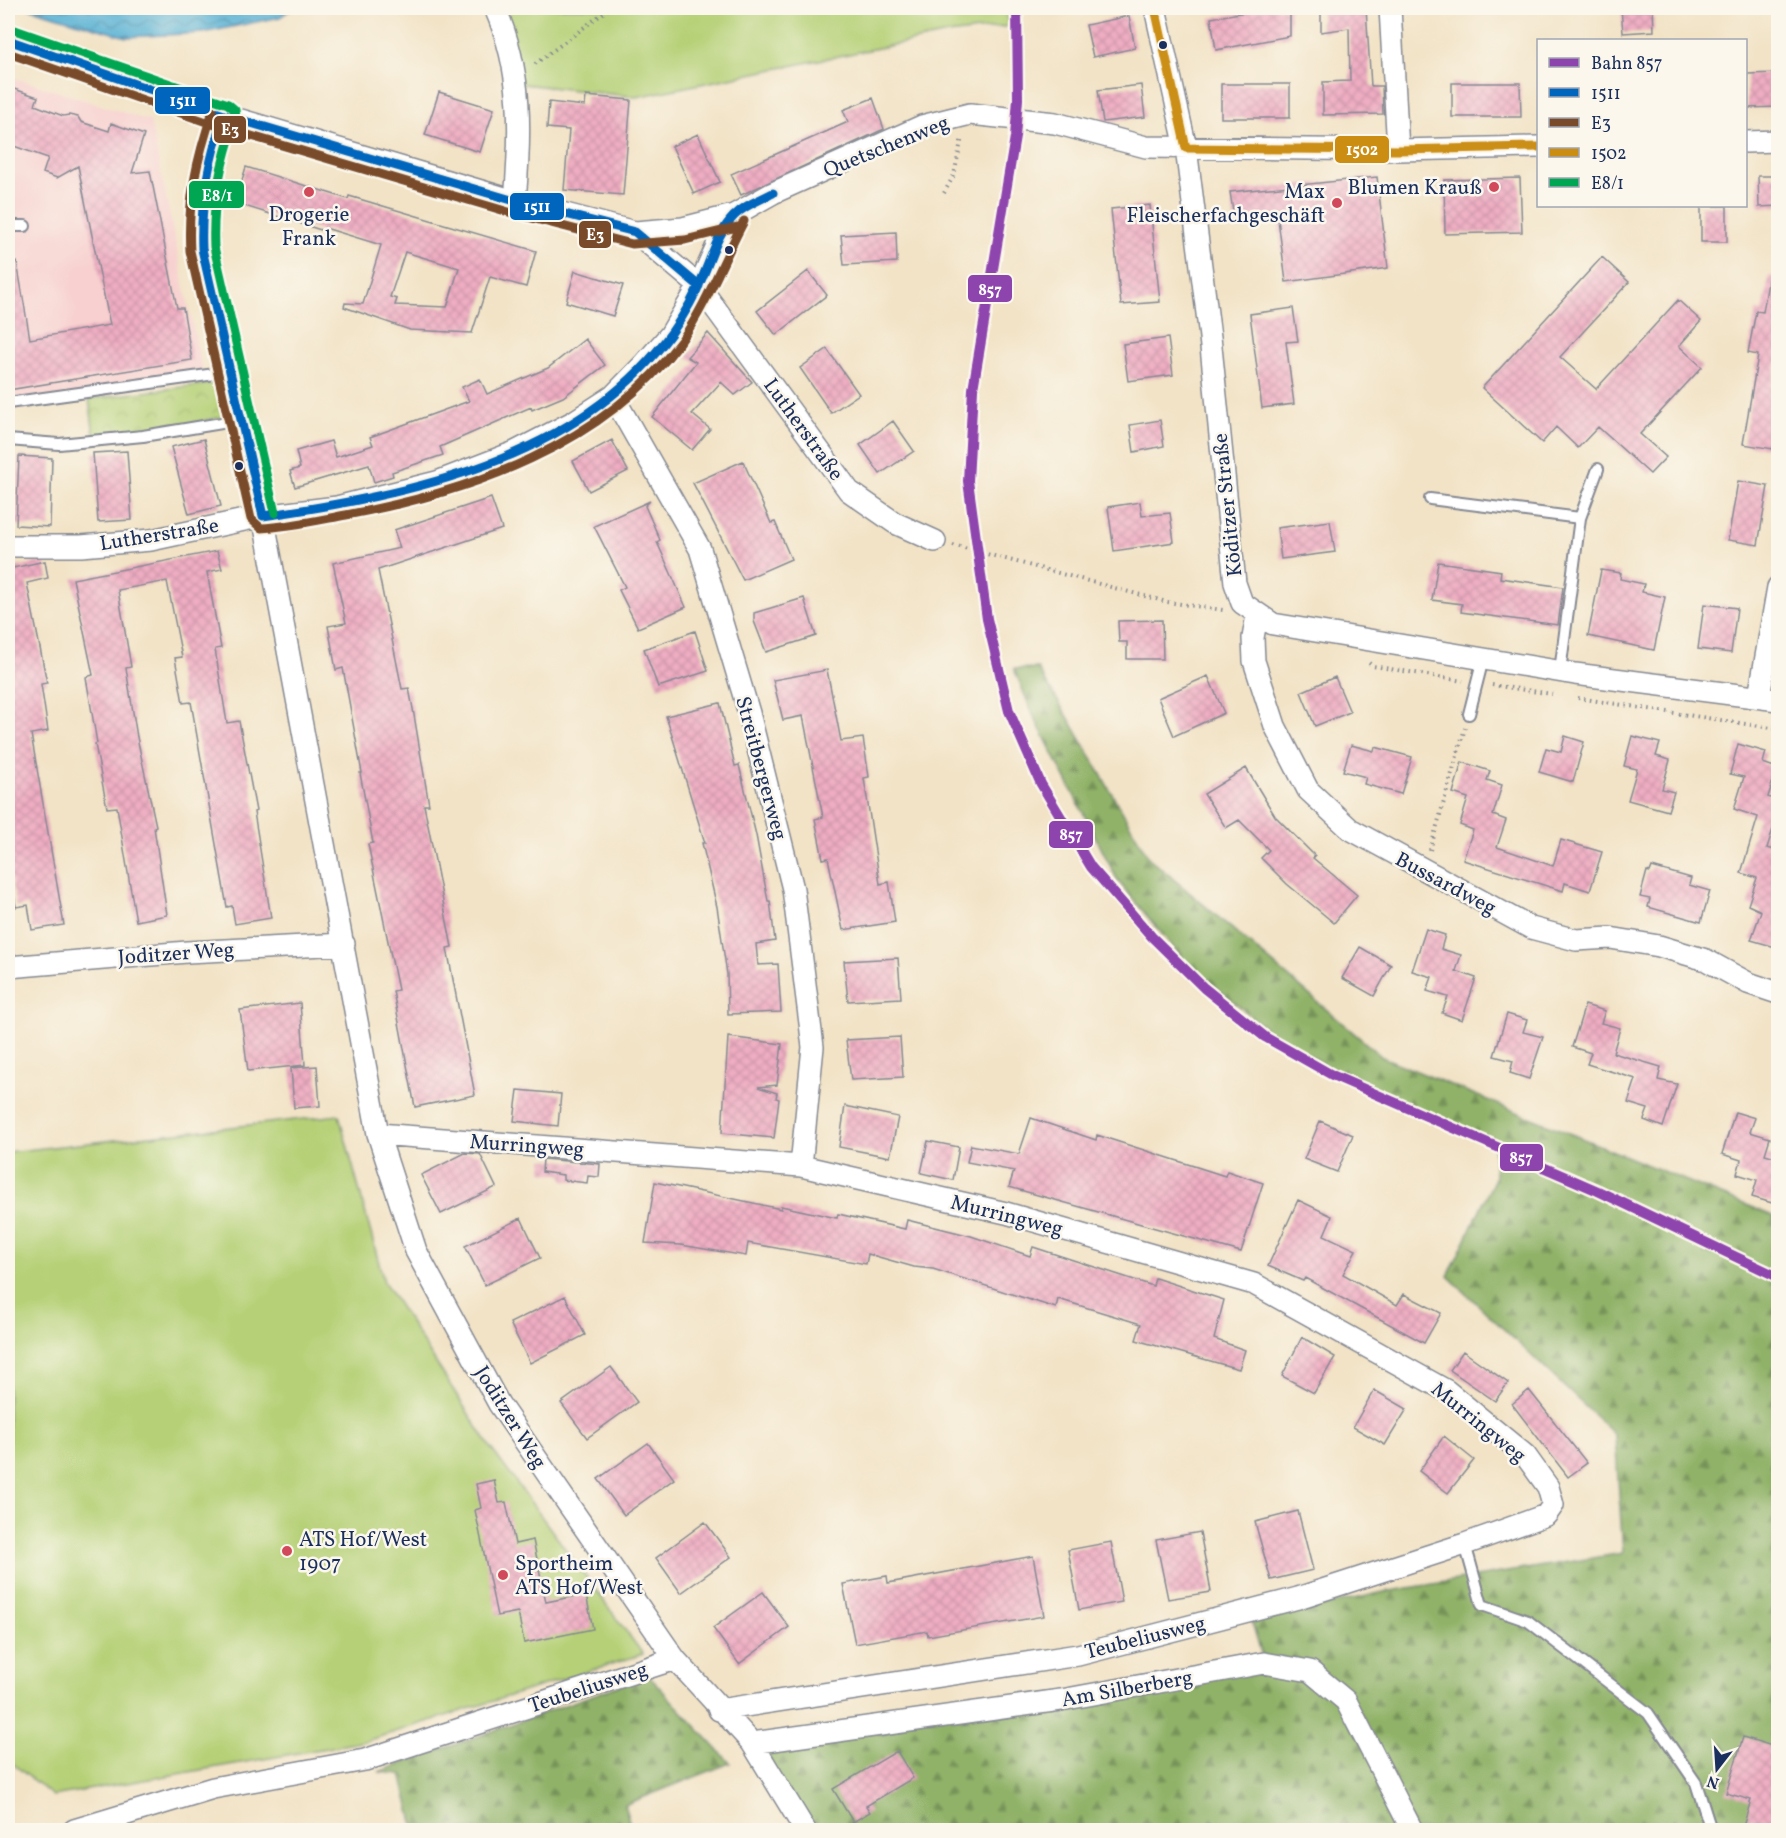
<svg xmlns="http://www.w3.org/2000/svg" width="1786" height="1838" font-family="Vollkorn,serif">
  <defs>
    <pattern id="forest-firs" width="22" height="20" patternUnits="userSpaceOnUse" patternTransform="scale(1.5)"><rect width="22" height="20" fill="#90b267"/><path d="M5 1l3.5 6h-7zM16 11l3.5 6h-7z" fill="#759158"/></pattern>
    <pattern id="park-crowns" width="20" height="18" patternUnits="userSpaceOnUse" patternTransform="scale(1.5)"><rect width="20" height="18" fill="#b5d076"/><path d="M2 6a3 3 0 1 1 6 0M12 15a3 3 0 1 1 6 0" fill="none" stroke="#9bb368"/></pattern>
    <pattern id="water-waves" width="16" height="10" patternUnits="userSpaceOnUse" patternTransform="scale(1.5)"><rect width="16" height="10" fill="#56b1d4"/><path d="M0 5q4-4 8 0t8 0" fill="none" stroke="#4690af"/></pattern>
    <pattern id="building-cross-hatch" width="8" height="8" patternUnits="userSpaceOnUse" patternTransform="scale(1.5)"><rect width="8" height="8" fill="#efadc2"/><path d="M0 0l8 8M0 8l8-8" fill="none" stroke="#cc95a9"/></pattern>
  </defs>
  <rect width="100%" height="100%" fill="#fbf7ec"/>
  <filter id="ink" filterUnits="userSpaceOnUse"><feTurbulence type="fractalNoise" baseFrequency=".0167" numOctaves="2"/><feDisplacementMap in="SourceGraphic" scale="12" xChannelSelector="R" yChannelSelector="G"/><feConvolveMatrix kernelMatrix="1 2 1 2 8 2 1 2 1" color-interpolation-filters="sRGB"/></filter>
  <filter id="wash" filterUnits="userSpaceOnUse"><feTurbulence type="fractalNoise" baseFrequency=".008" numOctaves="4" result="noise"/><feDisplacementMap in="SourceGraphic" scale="24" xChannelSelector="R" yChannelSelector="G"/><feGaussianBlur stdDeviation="1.35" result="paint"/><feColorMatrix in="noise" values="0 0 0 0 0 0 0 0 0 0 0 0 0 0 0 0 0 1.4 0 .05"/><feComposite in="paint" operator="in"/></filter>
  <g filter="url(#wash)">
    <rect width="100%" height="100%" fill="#f2e3c6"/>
    <!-- built -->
    <path fill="#f7d0cf" d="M8,76l142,45 53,253 -195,36z"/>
    <!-- green -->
    <path fill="#b5d076" stroke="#68806a" stroke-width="1.5" d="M495,8h511l3,18 -61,8 -312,63 -121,-14z
      M339,1115l45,167 106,165 153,207 -277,87 -313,55 -45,-36v-608z"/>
    <!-- forest -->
    <path fill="url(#forest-firs)" stroke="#567062" stroke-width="1.5" d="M1037,668l31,49 81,141 233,199 396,161v612h-973l-53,-87 512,-80 -12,-41 132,-30 239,-39 -8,-118 -167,-159 47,-98 -1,-32 -158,-74 -69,-42 -85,-72 -64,-77 -85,-166 -19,-46z
      M648,1675l82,88 -106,42 8,25h-217l-14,-56 -22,-2z"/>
    <!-- park -->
    <path fill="url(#park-crowns)" stroke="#68806a" stroke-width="1.5" d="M222,382l7,34 -134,25 -6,-42z"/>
    <!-- water -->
    <path fill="url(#water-waves)" stroke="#387099" stroke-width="1.5" d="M28,8h265l-13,9 -77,16 -77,4z"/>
    <g id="blocks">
      <!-- building -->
      <path fill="url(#building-cross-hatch)" fill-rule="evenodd" d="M1268,8h22v28l-74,14 -5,-32z
        M1321,8h45l5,78h11l1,28 -60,1v-33l27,-1 -1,-53 -28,4z
        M1621,8h32l1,23 -31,2z
        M1129,16l6,32 -42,9 -7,-32z
        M1779,73v34l-32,1v-34z
        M1452,83h68l1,34h-69z
        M1221,84h69v34h-69z
        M1141,85l4,32 -42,5 -5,-32z
        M8,87l30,10 -3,8 28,11 6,-1 9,2 3,5 28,9 2,-8 33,12 -12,38 18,-2 27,137h6l9,52 -184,30v-127l9,-1 13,77 80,-14 -32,-159 -21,12 -14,-5 5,-15 -40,-14z
        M439,92l55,17 -14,43 -55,-17z
        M586,96l45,4 -8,95 -59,-5 5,-60 -22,-2 2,-26 36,4z
        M873,98l11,31 -143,66 -10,-21 117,-52 -5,-12z
        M698,134l22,48 -26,12 -22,-48z
        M246,167l102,32 1,-3 187,55 -10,36 -36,-10 -18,56 -62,-3 -66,-23 1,-4 18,1 18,-59 -56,-17 -1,3 -89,-28zM405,252l54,16 -12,39 -52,-2 2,-6 -7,-2z
        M1758,176h21v30l-20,1z
        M1377,177l11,91 -102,14 -8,-63 -43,5 -5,-32z
        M1520,178l2,54 -77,2 -1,-54z
        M1150,205l10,97 -39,3 -10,-96z
        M1701,206h26v36h-26z
        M896,232l1,30 -53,3 -3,-30z
        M1602,257l27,25 -69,75 36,32 82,-89 23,21 -22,25 23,21 -62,67 26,23 -16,17 -52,-47 -20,21 -22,-21 -14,16 -60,-55z
        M575,271l48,14 -10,31 -47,-14z
        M808,271l19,24 -51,40 -19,-24z
        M1769,276l10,1v76l-7,35 7,1v26l-6,34 -30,-5 15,-89 -10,-2 8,-42 7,1z
        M1293,308l5,33 -12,1 8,62 -32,4 -12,-94z
        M708,333l44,49 -17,13 -14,-13 -29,32 18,15 -18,21 -40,-33 44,-55 -9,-5z
        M1168,338l5,37 -45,6 -5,-37z
        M585,339l20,26 -42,32 -31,13 -1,-3 -91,40 3,8 -51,17 1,4 -19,6 -5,-17 -74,22 -5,-16 10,-3 -4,-17 35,-10 5,16 37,-12 -3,-8 99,-36 -7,-14 18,-8 7,15 61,-26z
        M827,349l32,45 -28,19 -31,-45z
        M1160,420l4,26 -30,6 -4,-27z
        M893,421l21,30 -34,23 -20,-29z
        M204,439l17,67 -32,8 -18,-67z
        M612,440l16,31 -39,20 -16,-30z
        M127,451l5,69 -34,2 -5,-69z
        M19,456l33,2 -2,69 -34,-2z
        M743,461l28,62 4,-1 16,37 -48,21 -50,-97z
        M1738,481l30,5 -10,59 -30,-5z
        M491,498l11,31 -124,41 24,119 7,-1 4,21 16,96h-5l28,142 -5,1 28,147 -60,12 -22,-116 5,-1 -30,-146 5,-1 -13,-70h2l-19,-105 -7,2 -8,-44 18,-3 -13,-60 67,-15 -6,-18z
        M650,501l-5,5 15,34 -3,2 29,65 -48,21 -19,-38 6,-3 -31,-61z
        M1140,502l2,14 28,-3 4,29 -60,9 -6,-44z
        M1330,521l5,31 -54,7 -4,-31z
        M217,551l5,18 -15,3 14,76 -6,1 12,74 12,-2 17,90 -2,1 17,106 -36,6 -3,-18 -5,1 -36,-205 -8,1 -8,-45 7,-1 -15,-76 -49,9 13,77 -5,1 11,69 19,89 -2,1 13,88 -31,6 -19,-114 -10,1 -12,-64 2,-1 -11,-66 7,-2 -20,-96z
        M45,561l3,17 -21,5 20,100 -6,1 7,47 -17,3 33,191 -32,5 -4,-25 -12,2 -8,-46v-92l6,-1 -6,-38v-161z
        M1438,562l63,9 -1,7 63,9 -5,38 -97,-13 1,-8 -30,-4z
        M1601,570l20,3 -1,6 24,5 -2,8 23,5 -11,53 -66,-14z
        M804,598l12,38 -50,16 -12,-31v-8z
        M1704,604l33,4 -6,45 -33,-4z
        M1162,620l1,39h-36v-17h-8l-1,-21z
        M695,631l13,40 -50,16 -14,-38z
        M827,670l14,71 22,-3 6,39 -5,1 16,106 9,-2 6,40 -52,8 -15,-72 -5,1 -8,-40 8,-2 -20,-101 -20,4 -10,-40z
        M1208,676l16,37 -50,23 -16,-38z
        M1335,677l15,35 -35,14 -14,-34z
        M720,703l15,63 4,-1 17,70 12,66h2l5,40 -19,3 2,21 20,-1 3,48 -53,2 -1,-40 -10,-67 -15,-64h3l-39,-127z
        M1565,736l19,6 -11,40 -34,-10 7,-24 15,4z
        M1632,736l28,7 -4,13 14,4 -8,29 12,3 -6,19 -40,-11 9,-31 -13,-3z
        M1738,744l28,8 -3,11 14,5 -9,29 11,4v9l-12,38 12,3v97l-28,-8 10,-29 -13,-6 9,-27 -16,-5 17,-56 -24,-8 10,-32 -14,-3z
        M1351,745l23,6 1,-4 37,10 -11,37 -37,-10 2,-7 -23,-6z
        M1462,762l28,9 -3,9 15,5 -9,30 13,5 -9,27 56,19 8,-26 41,12 -12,39 -25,-8 -2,8 -100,-31 10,-30 -13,-5 8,-27 -15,-5z
        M1246,768l29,48 40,40 -2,2 44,37 -23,28 -47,-39 -26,-26 8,-8 -30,-30 -13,8 -22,-34z
        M1652,867l39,11 -2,7 21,6 -9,31 -53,-15 2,-8 -10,-2 7,-26 3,1z
        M1426,929l19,6 -4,14 20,6 -5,16 20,7 -14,42 -20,-7 6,-16 -21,-6 5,-14 -20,-6z
        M1360,947l31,18 -17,31 -32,-18z
        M898,958l3,40 -53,3 -4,-40z
        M300,1003l5,62 -57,6 -8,-61z
        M1585,1005l20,6 -4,12 19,5 -7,25 48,14 -3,13 19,4 -14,43 -19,-7 4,-11 -20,-6 8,-24 -49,-15 4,-11 -19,-6z
        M1507,1014l20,6 -4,12 20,5 -14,42 -19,-6 3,-12 -19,-5z
        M728,1037l54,7 -5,41 -19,2 19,6 -1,5 3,1 -5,39 -52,-5z
        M900,1037l3,40 -52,3 -5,-40z
        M317,1066l3,40 -26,2 -3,-40z
        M518,1090l43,4 -3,32 -44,-5z
        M845,1106l53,11 -8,40 -51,-10z
        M1735,1112l20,6 -5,14 20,6 -5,16 14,4v23l-7,22 -20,-6 5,-17 -20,-6 4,-14 -19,-6z
        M1031,1118l65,22 1,-5 128,41 2,-5 36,12 -22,69 -232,-65 5,-16 -47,-9 4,-17 48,9z
        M1320,1121l33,14 -16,37 -33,-13z
        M928,1141l31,6 -6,33 -32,-7z
        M465,1153l15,1 16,33 -55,27 -20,-39z
        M543,1159l57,5 -1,13 -11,-1 -1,7 -24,-3v-5l-21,-3z
        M655,1182l126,27v-3l56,12 1,-4 67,15 2,-9 64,16 59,20 3,-9 120,39 2,-8 69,22 -10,39 31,11 -6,19 -103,-29 5,-16 -83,-25 -2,9 -123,-39 -19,-2 -46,-13 -2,10 -118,-21 -2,13 -65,-11 -36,-2z
        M1298,1200l34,16 -8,19 32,15 -13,24 54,31 7,-11 37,19 -17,30 -119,-65 -2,3 -35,-15z
        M521,1218l19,40 -55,27 -20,-39z
        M565,1296l20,39 -55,28 -20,-40z
        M1302,1337l33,20 -21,36 -32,-17z
        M1463,1351l45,32 -13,18 -45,-31z
        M611,1367l26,35 -50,36 -26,-35z
        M1374,1390l33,19 -22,36 -32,-18z
        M1529,1390l58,73 -19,14 -56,-73z
        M1444,1436l30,24 -26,33 -29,-22z
        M648,1443l26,36 -50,36 -26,-36z
        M494,1480l5,23 7,-1 9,42 18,-4 13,62 40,-8 7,35 -69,14 -6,-31 -21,4 -22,-106 6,-2 -5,-24z
        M1298,1511l15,59 -42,10 -16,-58z
        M705,1522l26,35 -50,36 -25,-35z
        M1200,1532l11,60 -43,7 -12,-59z
        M1111,1542l11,60 -43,8 -11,-60z
        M1033,1556l11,60 -116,20 -1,-5 -72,13 -12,-60 44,-8 1,7z
        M763,1592l26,35 -50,37 -26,-36z
        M1743,1737l36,11v82h-37l9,-30 -25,-7z
        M897,1751l16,27 -47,28 4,6 -17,10 -20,-33z"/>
    </g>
  </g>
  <g filter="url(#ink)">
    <use href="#blocks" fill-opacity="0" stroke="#868992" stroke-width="1.5"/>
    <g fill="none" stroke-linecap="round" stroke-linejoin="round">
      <defs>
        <path id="lane" d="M8,226h17
          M8,403l221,-31
          M8,440l51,4 84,-8 97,-16
          M1430,499l150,19 -20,153
          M1580,518l18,-49
          M1469,714l14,-55
          M1465,1544l17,61 46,16 120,92 48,70 15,47"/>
        <path id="street" d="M495,8c28,64 26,124 20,193
          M1155,8l31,140 24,189 25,246 7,20 31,21 302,50 203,26
          M1390,8l8,142
          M8,40l216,75 291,86 120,31 48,-4 51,-13
          M1746,142l32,-1
          M635,232l64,54 150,205 46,32 40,18
          M613,396l87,153 49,164 44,176 20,158 -12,119
          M263,516l115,618 38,117 83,153 176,255 77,84 53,87
          M8,546h73l70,-6 112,-24 74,-9 100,-25 78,-30 58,-30 40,-26 32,-33 25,-28 29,-49 21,-47 14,-24 39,-22 149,-67 48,-12 85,9 91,24 252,3 140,-3
          M1257,615l-4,23 1,23 21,65 33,64 42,39 181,99 45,12 34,-2 49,8 47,14 42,23 30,10
          M1759,697l19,-110
          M8,967l179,-15 157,-8
          M378,1134l423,32 205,47 248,71 193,107 78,64 23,32 5,18 -7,10 -81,29 -167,54 -220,57 -359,55
          M752,1743l309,-43 203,-37 46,8 36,30 66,129
          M74,1830l139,-42 152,-28 310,-101"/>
      </defs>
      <!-- lane casing -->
      <use href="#lane" stroke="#868992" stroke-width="14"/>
      <!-- street casing -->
      <use href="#street" stroke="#868992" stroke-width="24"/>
      <!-- path -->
      <path stroke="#868992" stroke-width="4" stroke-dasharray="1.5 4.5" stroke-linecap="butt" d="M535,64l75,-56
        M944,193l10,-18 8,-38
        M953,545l214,57 56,8
        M1369,663l4,3 90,15
        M1492,685l60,9
        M1578,698l200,31
        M1430,850l35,-122"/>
      <!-- lane -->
      <use href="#lane" stroke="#fff" stroke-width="10"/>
      <!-- street -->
      <use href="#street" stroke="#fff" stroke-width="21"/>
      <defs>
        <path id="bus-1" d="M8,40l216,75 291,86 120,31 64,54
          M224,115c-15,45 -24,86 -22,134l61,267
          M263,516c146,-21 317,-56 409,-184 12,-17 23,-36 31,-56 9,-20 15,-44 31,-60 10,-11 26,-16 39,-23"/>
        <path id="bus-2" d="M8,53l213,74 291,86 120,31 53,-4 52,-13
          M213,111c-16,47 -26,90 -23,140l61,268 10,9c28,-1 58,-8 85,-13 124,-23 257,-69 335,-174 26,-37 42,-81 63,-120"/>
        <path id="bus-3" d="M1155,8l31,140
          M1186,148l212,2 140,-3"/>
        <path id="bus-4" d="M12,29l216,75 7,6 1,8c-15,44 -24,83 -22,129l61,266"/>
      </defs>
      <!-- bus-1 casing -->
      <use href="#bus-1" stroke="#fbf7ec" stroke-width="14"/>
      <!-- bus-2 casing -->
      <use href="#bus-2" stroke="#fbf7ec" stroke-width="14"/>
      <!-- bus-3 casing -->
      <use href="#bus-3" stroke="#fbf7ec" stroke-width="14"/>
      <!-- bus-4 casing -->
      <use href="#bus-4" stroke="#fbf7ec" stroke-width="14"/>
      <!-- bus-1 -->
      <use href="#bus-1" stroke="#0065bd" stroke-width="9"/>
      <!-- bus-2 -->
      <use href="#bus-2" stroke="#7a4b2a" stroke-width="9"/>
      <!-- bus-3 -->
      <use href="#bus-3" stroke="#cb8e13" stroke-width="9"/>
      <!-- bus-4 -->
      <use href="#bus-4" stroke="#00a651" stroke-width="9"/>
      <defs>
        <path id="rail-1" d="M1017,8l1,91 -3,38 -42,252 -5,92 19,138 22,92 32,73 50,83 61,70 52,51 61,49 67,38 266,116 180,86"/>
      </defs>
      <!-- rail-1 casing -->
      <use href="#rail-1" stroke="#fbf7ec" stroke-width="15"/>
      <!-- rail-1 -->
      <use href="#rail-1" stroke="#8e44ad" stroke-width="10"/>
    </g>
  </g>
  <!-- markers -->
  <g fill="#1b2f5e" stroke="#fbf7ec" stroke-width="2">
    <circle cx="1163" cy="45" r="5"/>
    <circle cx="729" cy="250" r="5"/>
    <circle cx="239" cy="466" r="5"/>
  </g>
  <g fill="#d1495b" stroke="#fbf7ec" stroke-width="2">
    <circle cx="1494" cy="187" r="6"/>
    <circle cx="309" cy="192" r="6"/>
    <circle cx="1337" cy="203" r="6"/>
    <circle cx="287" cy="1551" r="6"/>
    <circle cx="503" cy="1575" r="6"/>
  </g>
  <g text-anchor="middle" stroke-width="5" stroke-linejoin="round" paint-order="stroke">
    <!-- street labels -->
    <g font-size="21" fill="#1b2f5e" stroke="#fbf7ec">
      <text transform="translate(886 146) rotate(-22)" y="7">Quetschenweg</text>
      <text transform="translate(804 429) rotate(54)" y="7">Lutherstraße</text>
      <text transform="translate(1227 505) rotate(-96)" y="7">Köditzer Straße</text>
      <text transform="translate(159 534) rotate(-9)" y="7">Lutherstraße</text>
      <text transform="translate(762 768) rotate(75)" y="7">Streitbergerweg</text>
      <text transform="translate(1446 883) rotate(28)" y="7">Bussardweg</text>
      <text transform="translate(176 953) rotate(-4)" y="7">Joditzer Weg</text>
      <text transform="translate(527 1145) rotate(4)" y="7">Murringweg</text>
      <text transform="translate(1007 1215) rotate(14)" y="7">Murringweg</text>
      <text transform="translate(511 1417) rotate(58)" y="7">Joditzer Weg</text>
      <text transform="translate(1479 1422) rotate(39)" y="7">Murringweg</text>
      <text transform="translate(1145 1637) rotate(-14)" y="7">Teubeliusweg</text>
      <text transform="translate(588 1687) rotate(-18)" y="7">Teubeliusweg</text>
      <text transform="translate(1127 1688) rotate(-10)" y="7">Am Silberberg</text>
    </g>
    <!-- poi labels -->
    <g font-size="21" fill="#1b2f5e" stroke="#fbf7ec" text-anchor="end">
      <text x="1482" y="194">Blumen Krauß</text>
      <text x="1325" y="198">Max<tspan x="1325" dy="24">Fleischerfachgeschäft</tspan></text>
      <text x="309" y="221" text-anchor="middle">Drogerie<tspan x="309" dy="24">Frank</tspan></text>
      <text x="299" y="1546" text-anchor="start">ATS Hof/West<tspan x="299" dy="24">1907</tspan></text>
      <text x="515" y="1570" text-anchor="start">Sportheim<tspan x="515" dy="24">ATS Hof/West</tspan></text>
    </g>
  </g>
  <g stroke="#fbf7ec" stroke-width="2">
    <rect x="154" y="86" width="57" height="29" rx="6" fill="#0065bd"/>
    <rect x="213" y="115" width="34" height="29" rx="6" fill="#7a4b2a"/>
    <rect x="1334" y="135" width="56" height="29" rx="6" fill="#cb8e13"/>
    <rect x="188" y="180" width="57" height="29" rx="6" fill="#00a651"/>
    <rect x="509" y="192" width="56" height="29" rx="6" fill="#0065bd"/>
    <rect x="578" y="220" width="34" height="29" rx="6" fill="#7a4b2a"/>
    <rect x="967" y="274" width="46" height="29" rx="6" fill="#8e44ad"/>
    <rect x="1048" y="820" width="46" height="29" rx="6" fill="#8e44ad"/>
    <rect x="1499" y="1143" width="45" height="29" rx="6" fill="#8e44ad"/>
  </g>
  <g font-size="16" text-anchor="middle" font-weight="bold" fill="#fff">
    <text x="183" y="106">1511</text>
    <text x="230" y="135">E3</text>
    <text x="1362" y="155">1502</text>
    <text x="217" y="201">E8/1</text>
    <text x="537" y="212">1511</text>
    <text x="595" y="240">E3</text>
    <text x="990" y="295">857</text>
    <text x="1071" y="840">857</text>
    <text x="1521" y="1163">857</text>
  </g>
  <!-- margin -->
  <rect width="1786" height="1838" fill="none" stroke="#fbf7ec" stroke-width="30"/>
  <!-- legend -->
  <rect x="1537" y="39" width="210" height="168" fill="#fbf7ec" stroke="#a1a7b3" stroke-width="1.5"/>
  <rect x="1549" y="58" width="30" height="9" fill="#8e44ad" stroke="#a1a7b3" stroke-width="1.5"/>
  <text x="1591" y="69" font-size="18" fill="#1b2f5e">Bahn 857</text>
  <rect x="1549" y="88" width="30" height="9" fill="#0065bd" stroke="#a1a7b3" stroke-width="1.5"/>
  <text x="1591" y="99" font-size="18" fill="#1b2f5e">1511</text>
  <rect x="1549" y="118" width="30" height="9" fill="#7a4b2a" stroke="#a1a7b3" stroke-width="1.5"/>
  <text x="1591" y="129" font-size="18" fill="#1b2f5e">E3</text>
  <rect x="1549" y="148" width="30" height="9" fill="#cb8e13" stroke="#a1a7b3" stroke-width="1.5"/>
  <text x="1591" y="159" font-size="18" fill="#1b2f5e">1502</text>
  <rect x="1549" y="178" width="30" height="9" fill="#00a651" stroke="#a1a7b3" stroke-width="1.5"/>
  <text x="1591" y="189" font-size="18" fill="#1b2f5e">E8/1</text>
  <!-- north arrow -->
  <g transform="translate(1717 1769) rotate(197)" stroke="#fbf7ec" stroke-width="4.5" paint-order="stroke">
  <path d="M0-4.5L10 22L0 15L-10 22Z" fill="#1b2f5e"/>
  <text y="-9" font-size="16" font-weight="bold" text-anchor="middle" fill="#1b2f5e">N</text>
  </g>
</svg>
